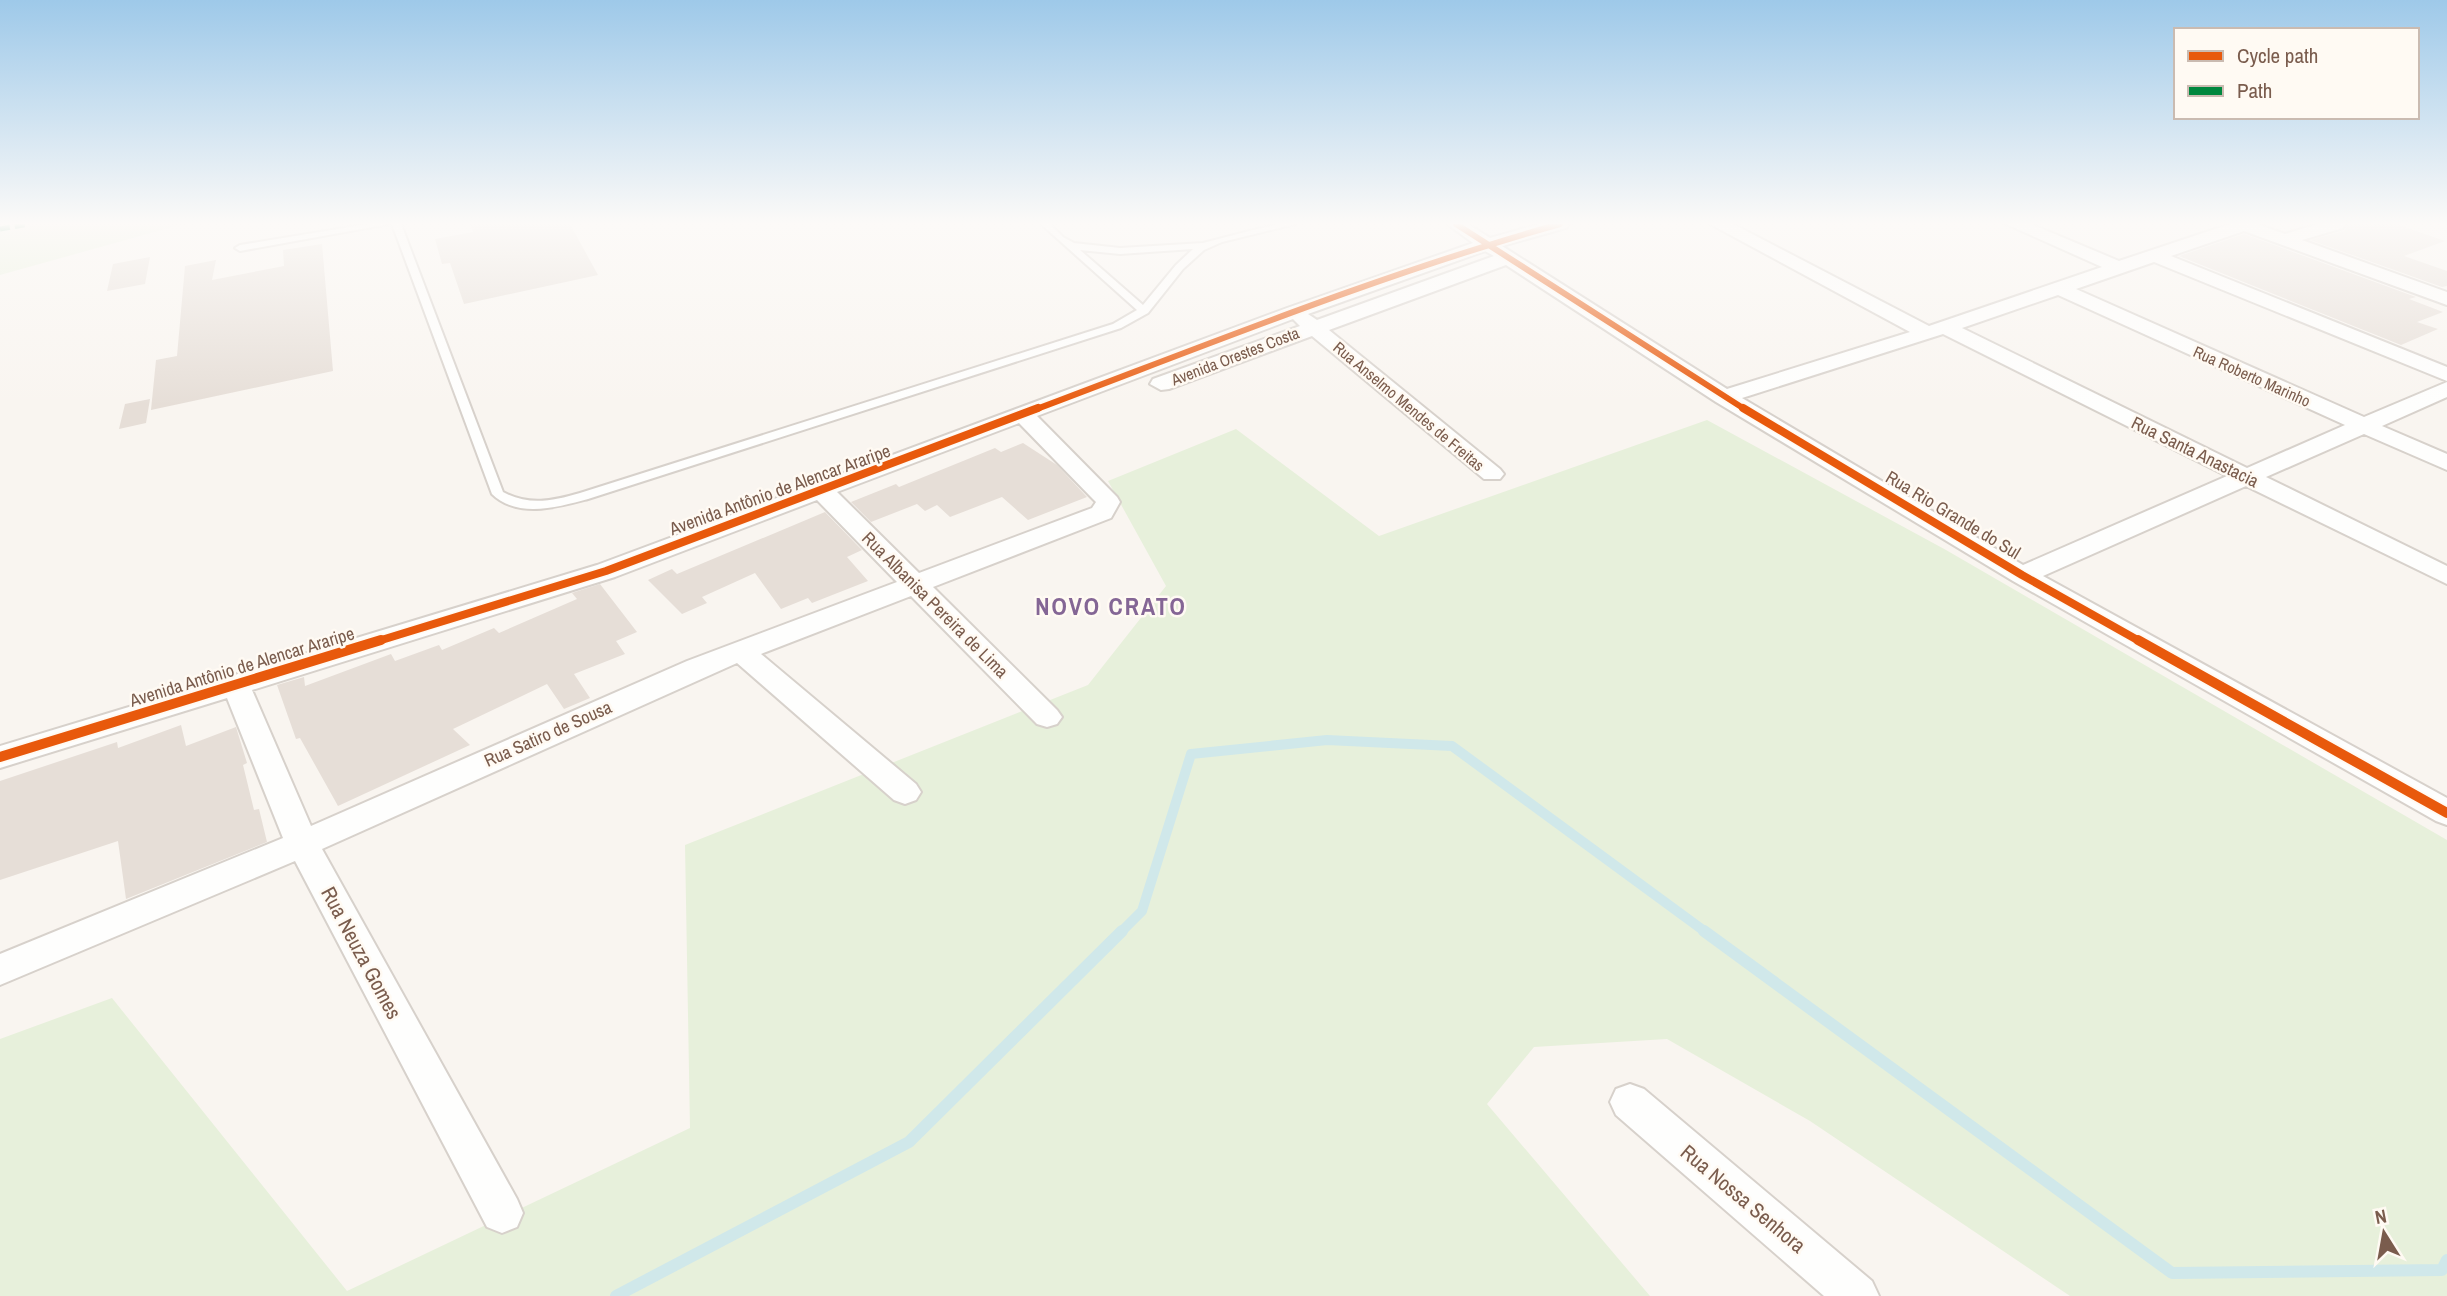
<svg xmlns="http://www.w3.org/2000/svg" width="2447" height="1296" font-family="'Archivo Narrow',sans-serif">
  <rect width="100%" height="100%" fill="#f9f5f0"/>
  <!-- green -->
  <path fill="#e7f0db" d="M0,224h183l-183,51z
    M1707,420l239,130 501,290v456h-377l-260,-175 -143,-82 -133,8 -47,57 163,192h-1650v-257l112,-41 235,293 343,-163 -5,-283 403,-160 78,-99 -58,-105 128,-52 143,107z"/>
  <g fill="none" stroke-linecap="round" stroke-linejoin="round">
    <!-- stream-far1 -->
    <path stroke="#d0e8ea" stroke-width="10" d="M1120,933l22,-22 49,-157 136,-14 125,6 255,187"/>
    <!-- stream -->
    <path stroke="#d0e8ea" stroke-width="12" d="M1704,931l468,342 270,-3 5,-10
      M616,1296l293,-154 213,-211"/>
  </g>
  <!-- building -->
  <path fill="#e6ded7" d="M470,224h100l28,51 -134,29 -14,-41 -8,1 -7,-25 38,-7z
    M2348,224h48l49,17 -41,15 43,15v15l-5,1 -132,-47 34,-9z
    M2244,234l172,63 -7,2 34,13 -26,10 21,7 -37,16 -222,-89z
    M322,244l11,127 -182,39 5,-50 21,-4 8,-90 31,-6 -4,20 72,-14 -1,-16z
    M150,257l-5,27 -38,7 6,-27z
    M150,399l-4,24 -27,6 6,-25z
    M1023,443l34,22 30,32 -59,23 -26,-23 -52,20 -13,-12 -12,6 -8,-7 -46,18 -20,-20 45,-18 3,3 96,-39 6,4z
    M825,512l37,38 -15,7 21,24 -56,22 -4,-5 -27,11 -26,-36 -53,24 5,6 -25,11 -34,-34 24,-11 5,5z
    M600,584l37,48 -21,9 9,13 -51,20 16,24 -26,11 -17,-25 -94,45 17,16 -132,61 -38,-68 -4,1 -19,-54 27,-8 1,9 86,-32 4,7 44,-16 3,5 52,-22 5,5 78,-34 -5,-6z
    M181,725l5,21 50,-19 11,36 -4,2 11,45 5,-1 8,33 -141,57 -8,-58 -118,39v-99l117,-39 1,6z"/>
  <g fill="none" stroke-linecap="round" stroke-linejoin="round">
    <defs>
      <path id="service" d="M368,224h21l-149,27 -5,-3 5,-3z
        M392,224h9l102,268c25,14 50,9 77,1l533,-169 24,-14 -96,-86h9l13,13 11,6 46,5 83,-5 54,-14 22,-5h16l-73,18 -18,8 -21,19 -35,44 -27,15 -533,171c-30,8 -70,20 -96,-5zM1193,249l-17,16 -33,40 -63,-55 40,4z"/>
      <path id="minor" d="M1447,224h21l22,14 49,-14h30l-3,4 -64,18 225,143 183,-57 -200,-108h23l196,102 173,-59 -96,-43h25l88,37 111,-37h27l28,10 33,-10h28l-3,4 -41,12 145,52v13l-203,-74 -73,25 276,111v14l-293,-119 -78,27 288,128 83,-35v15l-65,29 65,28v16l-83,-36 -98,43 181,89v18l-201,-98 -203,90 404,222v27l-11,-4 -423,-240 -297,-179 -210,-137 -177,65 171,139 4,5 -4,5h-16l-172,-143 -143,53 -8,1 -11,-6 3,-5 147,-53 -7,-7 -256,97 80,81 3,5 -9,16 -178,69 124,123 5,7 -5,7 -10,3 -10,-3 -126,-128 -150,58 155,130 5,8 -5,8 -11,4 -11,-4 -157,-137 -415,186 195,350 6,14 -6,14 -15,6 -15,-6 -192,-366 -295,124v-31l283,-116 -56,-140 -227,70v-22l597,-181 690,-257 186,-65zM1485,251l9,5 -177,64 -9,-6zM2058,295l287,130 -98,43 -285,-140zM1943,334l284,142 -204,89 -281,-167zM1019,423l72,74 5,5 -4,6 -173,65 -82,-81zM817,500l80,82 -210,79 -376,165 -59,-136 363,-113z
        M1630,1084l14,5 228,192 7,15h-55l-208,-181 -6,-13 6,-13z"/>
    </defs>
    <!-- service casing -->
    <use href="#service" stroke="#d7d1cb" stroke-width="4"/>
    <!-- minor casing -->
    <use href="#minor" stroke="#d7d1cb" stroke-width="4"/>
    <!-- service -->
    <use href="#service" fill="#fefefd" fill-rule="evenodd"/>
    <!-- minor -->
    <use href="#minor" fill="#fefefd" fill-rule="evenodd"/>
    <!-- quiet -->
    <path stroke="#00873e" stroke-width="5" stroke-dasharray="10 5" stroke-linecap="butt" d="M0,229l29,-5"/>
    <defs>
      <path id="cycleway-far2" d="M1456,224l290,186
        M1034,410c173,-65 347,-136 526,-186"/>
      <path id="cycleway-far1" d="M1743,408l279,167 119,67
        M375,642l231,-71 432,-163"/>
      <path id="cycleway" d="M2138,640l309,173
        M0,757l381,-117"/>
    </defs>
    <!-- cycleway-far2 casing -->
    <use href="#cycleway-far2" stroke="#fffaf3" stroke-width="10"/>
    <!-- cycleway-far1 casing -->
    <use href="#cycleway-far1" stroke="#fffaf3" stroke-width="11"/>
    <!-- cycleway casing -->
    <use href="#cycleway" stroke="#fffaf3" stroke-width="14"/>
    <!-- cycleway-far2 -->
    <use href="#cycleway-far2" stroke="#e8590c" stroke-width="6"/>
    <!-- cycleway-far1 -->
    <use href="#cycleway-far1" stroke="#e8590c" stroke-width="8"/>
    <!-- cycleway -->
    <use href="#cycleway" stroke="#e8590c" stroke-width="10"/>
  </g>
  <!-- sky -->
  <linearGradient id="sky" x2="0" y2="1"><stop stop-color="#9ec9e9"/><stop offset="0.55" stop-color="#fcfaf8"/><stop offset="1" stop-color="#fcfaf8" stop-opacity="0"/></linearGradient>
  <rect width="2447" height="406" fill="url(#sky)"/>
  <g text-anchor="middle" stroke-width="5" stroke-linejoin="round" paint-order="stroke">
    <!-- far-street labels -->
    <g font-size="16" fill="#7a5c4d" stroke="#fffaf3">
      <text transform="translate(1235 356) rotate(-21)" y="6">Avenida Orestes Costa</text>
      <text transform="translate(2252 376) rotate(24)" y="6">Rua Roberto Marinho</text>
      <text transform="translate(1409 406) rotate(40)" y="6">Rua Anselmo Mendes de Freitas</text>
    </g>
    <!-- street labels -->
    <g font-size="18" fill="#7a5c4d" stroke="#fffaf3">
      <text transform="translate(2195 452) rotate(26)" y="6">Rua Santa Anastacia</text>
      <text transform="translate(780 490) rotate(-20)" y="6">Avenida Antônio de Alencar Araripe</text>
      <text transform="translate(1953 515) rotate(31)" y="6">Rua Rio Grande do Sul</text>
      <text transform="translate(935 605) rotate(45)" y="6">Rua Albanisa Pereira de Lima</text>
      <text transform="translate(242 667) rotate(-17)" y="6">Avenida Antônio de Alencar Araripe</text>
      <text transform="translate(548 734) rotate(-24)" y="6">Rua Satiro de Sousa</text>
    </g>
    <!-- near-street labels -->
    <g font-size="21" fill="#7a5c4d" stroke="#fffaf3">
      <text transform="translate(361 953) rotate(62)" y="7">Rua Neuza Gomes</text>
      <text transform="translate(1743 1199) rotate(40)" y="7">Rua Nossa Senhora</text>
    </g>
    <!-- district labels -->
    <g font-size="24" font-weight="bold" letter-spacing="2" fill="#846695" stroke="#fffaf3">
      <text x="1111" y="615">NOVO CRATO</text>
    </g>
  </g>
  <!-- legend -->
  <rect x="2174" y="28" width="245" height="91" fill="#fffaf3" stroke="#cabbb1" stroke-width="2"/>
  <rect x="2188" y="51" width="35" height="10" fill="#e8590c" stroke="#cabbb1" stroke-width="2"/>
  <text x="2237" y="63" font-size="21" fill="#7a5c4d">Cycle path</text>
  <rect x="2188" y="86" width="35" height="10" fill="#00873e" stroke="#cabbb1" stroke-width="2"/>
  <text x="2237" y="98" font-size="21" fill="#7a5c4d">Path</text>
  <!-- north arrow -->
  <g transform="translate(2384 1233) rotate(349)" stroke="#fffaf3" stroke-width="5" paint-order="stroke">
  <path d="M0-5L12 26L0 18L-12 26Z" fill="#7a5c4d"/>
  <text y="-10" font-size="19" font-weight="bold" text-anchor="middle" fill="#7a5c4d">N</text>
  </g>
</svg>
